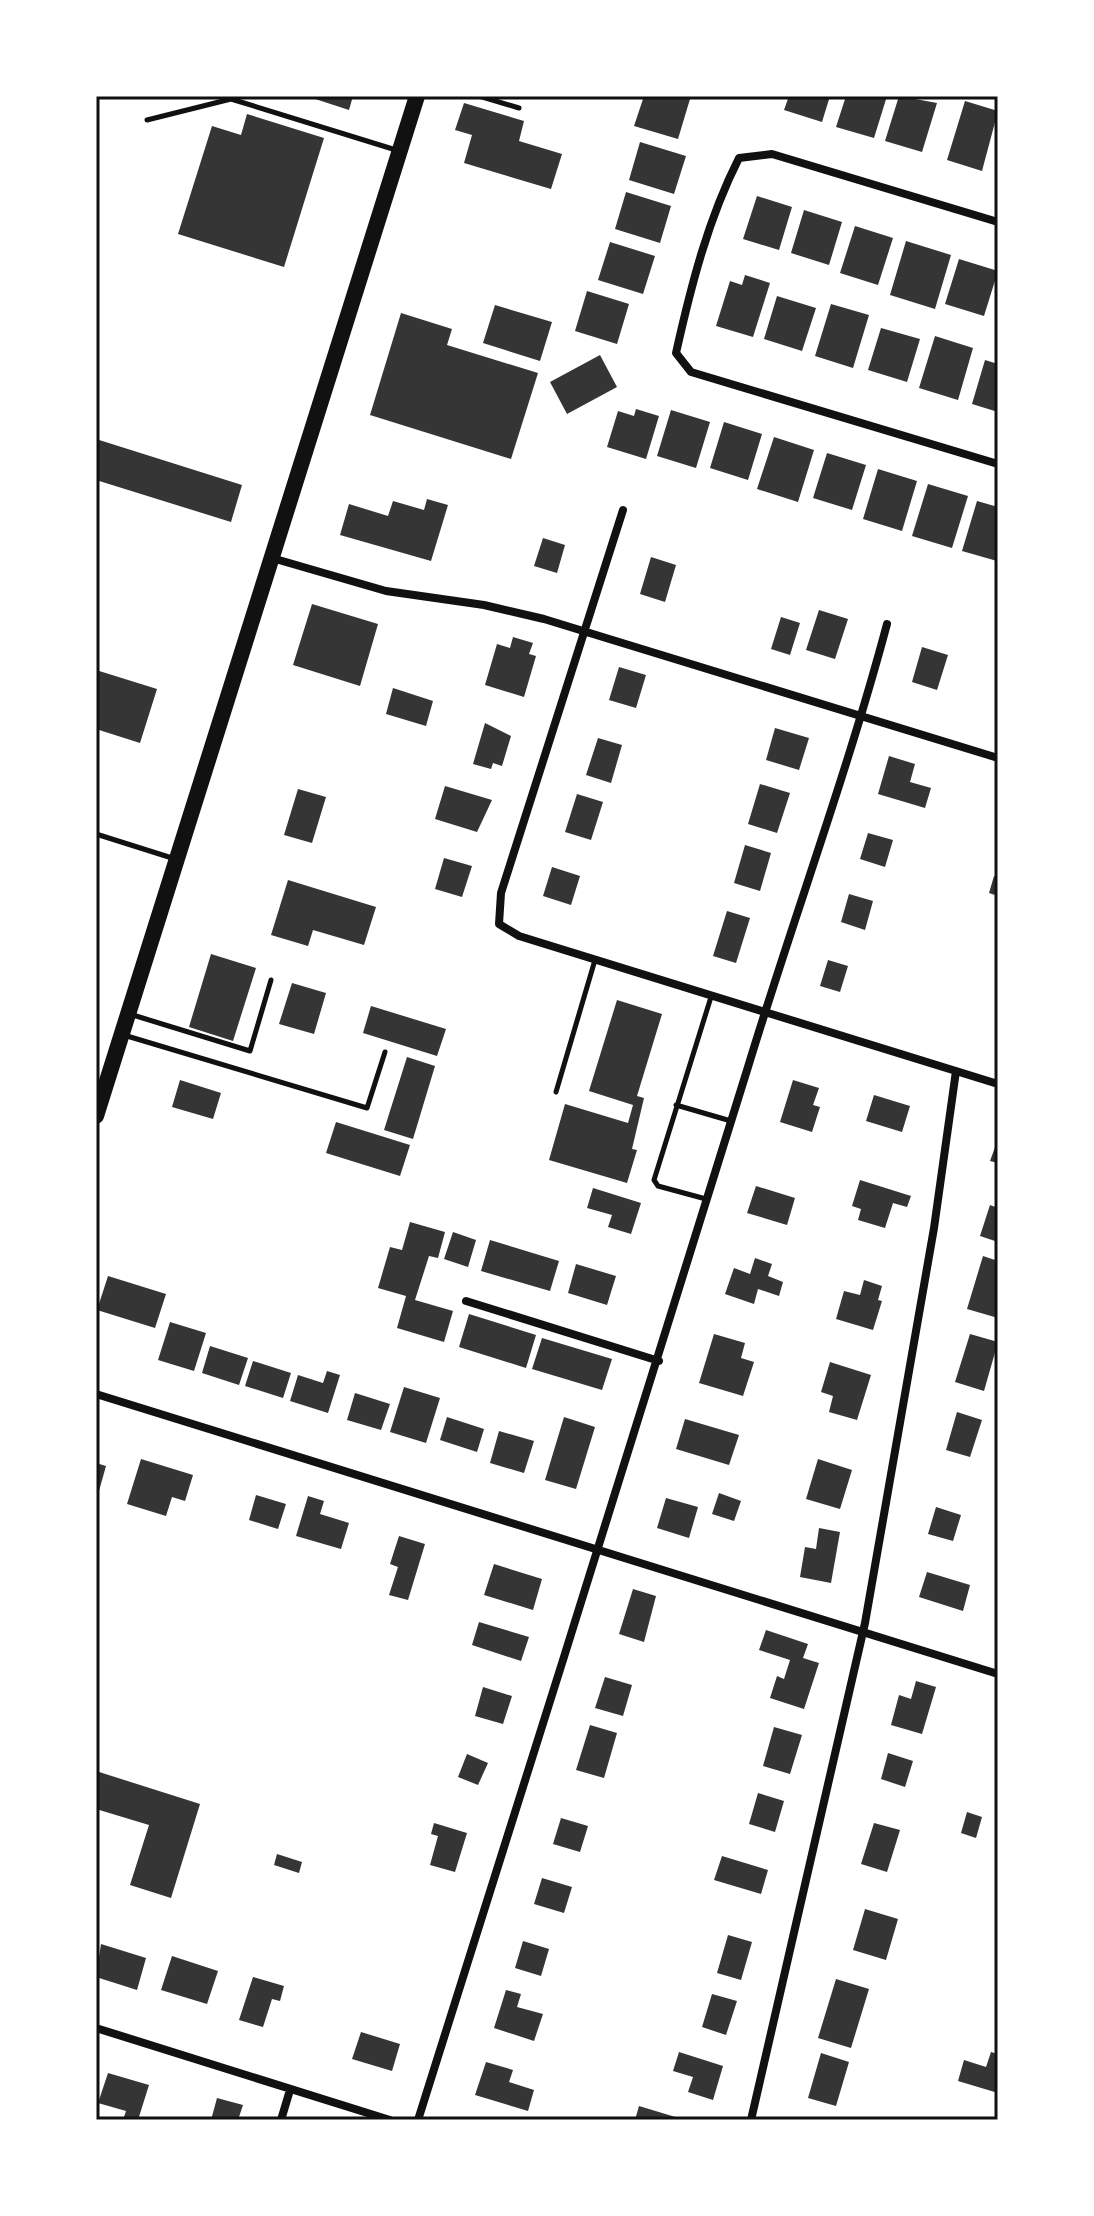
<svg xmlns="http://www.w3.org/2000/svg" width="1094" height="2216" font-family="Bitter,serif">
  <rect width="100%" height="100%" fill="#fff"/>
  <!-- building -->
  <path fill="#353535" d="M306,96h47l-4,14z
    M644,96l46,3 -12,40 -44,-13z
    M789,96h41l-8,26 -38,-12z
    M846,96h41l-13,42 -38,-11z
    M899,96l38,7 -15,49 -37,-11z
    M965,101l33,10 -16,60 -35,-11z
    M464,103l60,18 -5,20 43,13 -11,35 -87,-26 8,-28 -17,-5z
    M247,114l77,24 -40,129 -106,-33 34,-108 29,9z
    M640,142l46,14 -12,38 -45,-14z
    M626,192l45,14 -11,37 -45,-14z
    M757,196l35,11 -13,43 -36,-11z
    M804,210l38,12 -13,43 -38,-12z
    M855,226l38,12 -15,47 -38,-12z
    M906,241l45,14 -16,54 -45,-14z
    M610,242l45,14 -12,38 -45,-14z
    M959,259l39,12 -14,45 -39,-12z
    M745,275l25,8 -17,54 -37,-11 14,-45 12,4z
    M587,291l42,13 -12,40 -42,-13z
    M777,296l39,12 -14,43 -38,-12z
    M831,304l38,11 -16,53 -38,-12z
    M495,305l57,17 -12,39 -57,-18z
    M401,313l51,16 -5,16 91,28 -27,86 -141,-44z
    M881,328l39,11 -13,43 -39,-12z
    M935,336l38,12 -15,52 -39,-12z
    M600,355l17,32 -50,27 -17,-32z
    M985,360l13,4v48l-26,-8z
    M636,409l23,7 -13,43 -39,-12 11,-36 16,5z
    M671,410l39,12 -14,46 -39,-12z
    M724,422l38,12 -14,46 -38,-12z
    M774,437l40,13 -16,52 -41,-13z
    M96,439l146,46 -11,37 -135,-42z
    M827,453l39,12 -14,45 -39,-12z
    M878,469l39,12 -15,50 -39,-12z
    M928,484l40,12 -16,52 -40,-12z
    M427,499l21,6 -17,56 -91,-26 9,-31 39,12 5,-15 31,9z
    M977,501l21,6 -1,54 -35,-10z
    M543,538l22,7 -8,28 -23,-7z
    M651,557l25,8 -11,37 -25,-8z
    M312,604l66,20 -18,62 -67,-21z
    M819,610l29,9 -13,40 -29,-9z
    M781,617l19,6 -10,32 -19,-6z
    M513,637l20,6 -4,11 7,2 -12,41 -39,-12 12,-41 13,4z
    M922,647l26,8 -11,35 -25,-8z
    M619,667l27,8 -10,33 -27,-8z
    M96,670l61,19 -17,54 -44,-14z
    M393,688l40,13 -7,25 -40,-12z
    M485,723l26,13 -9,30 -9,-3 -2,6 -18,-5z
    M775,728l34,10 -10,32 -33,-10z
    M598,738l24,7 -11,38 -25,-8z
    M889,756l26,8 -5,18 21,6 -6,20 -47,-14z
    M760,784l30,9 -13,40 -29,-9z
    M445,786l47,14 -15,32 -42,-13z
    M298,789l28,8 -14,46 -28,-8z
    M577,794l26,8 -12,38 -26,-8z
    M868,833l25,7 -8,27 -25,-8z
    M745,845l26,8 -11,38 -26,-8z
    M444,858l28,8 -10,31 -27,-8z
    M552,867l28,9 -9,29 -28,-9z
    M994,876l4,2v18l-9,-3z
    M288,880l88,27 -12,38 -51,-15 -5,16 -37,-11z
    M849,894l24,7 -8,29 -24,-8z
    M727,911l23,7 -14,45 -23,-7z
    M211,954l45,14 -23,73 -44,-14z
    M828,960l20,6 -8,26 -20,-6z
    M292,983l34,10 -12,41 -35,-10z
    M617,1000l45,14 -25,82 7,2 -12,51 5,1 -10,33 -78,-23 16,-56 63,19 5,-18 -44,-14z
    M371,1006l75,23 -9,27 -74,-23z
    M407,1057l28,9 -22,73 -29,-9z
    M180,1080l41,13 -8,26 -41,-12z
    M793,1080l26,8 -6,17 7,2 -8,25 -32,-10z
    M874,1095l36,11 -8,26 -36,-11z
    M336,1122l74,23 -10,31 -74,-23z
    M998,1139v24l-8,-2z
    M860,1180l51,16 -4,11 -14,-4 -8,25 -27,-8 3,-11 -9,-3z
    M756,1186l39,12 -8,27 -40,-12z
    M593,1188l48,15 -10,31 -23,-7 4,-12 -25,-7z
    M990,1205l8,3v34l-18,-6z
    M410,1222l35,10 -7,26 -9,-2 -14,44 38,11 -9,31 -47,-14 9,-32 -28,-8 12,-41 12,3z
    M453,1232l23,8 -8,27 -24,-8z
    M490,1240l69,21 -9,30 -69,-20z
    M983,1256l15,5v57l-31,-9z
    M755,1258l17,6 -4,12 15,6 -4,14 -21,-7 -4,15 -29,-10 9,-26 16,6z
    M576,1264l40,12 -9,29 -39,-12z
    M108,1276l58,18 -11,34 -58,-18z
    M864,1280l18,6 -4,14 4,1 -9,29 -37,-11 8,-28 16,4z
    M469,1314l67,21 -10,33 -67,-21z
    M170,1322l36,11 -12,38 -36,-11z
    M714,1334l31,9 -4,15 13,4 -11,34 -44,-13z
    M970,1334l28,8 -14,49 -29,-9z
    M542,1338l70,21 -10,31 -70,-21z
    M210,1346l38,12 -9,27 -37,-12z
    M253,1361l38,12 -8,25 -38,-12z
    M830,1362l41,13 -14,45 -28,-8 4,-16 -12,-4z
    M327,1371l13,4 -12,38 -38,-12 8,-26 25,8z
    M404,1387l36,11 -14,45 -36,-11z
    M355,1393l35,11 -9,26 -34,-10z
    M957,1412l25,8 -12,37 -24,-7z
    M447,1417l37,12 -7,23 -37,-12z
    M564,1417l31,10 -19,62 -31,-9z
    M685,1419l54,16 -10,30 -53,-16z
    M499,1431l35,10 -10,32 -34,-10z
    M141,1459l52,16 -8,26 -13,-4 -6,19 -39,-12z
    M818,1459l34,11 -12,39 -34,-10z
    M96,1463l10,3 -9,32h-1z
    M719,1493l22,8 -7,20 -22,-7z
    M256,1495l30,9 -8,25 -29,-9z
    M308,1496l16,5 -4,13 29,9 -8,26 -45,-13z
    M666,1498l32,9 -9,31 -32,-10z
    M936,1507l25,8 -8,26 -25,-7z
    M819,1528l21,4 -9,51 -31,-6 5,-30 11,2z
    M399,1536l26,8 -17,56 -19,-5 9,-28 -8,-3z
    M494,1564l48,15 -9,31 -49,-15z
    M927,1572l43,13 -7,26 -44,-14z
    M633,1589l23,7 -12,46 -25,-8z
    M479,1622l50,15 -8,24 -49,-16z
    M766,1630l42,14 -5,14 16,5 -15,46 -34,-11 7,-22 7,3 6,-19 -31,-10z
    M605,1677l27,8 -9,31 -28,-8z
    M916,1681l20,6 -14,47 -31,-9 8,-30 12,4z
    M483,1687l29,9 -9,28 -28,-8z
    M590,1725l27,8 -13,45 -28,-8z
    M774,1727l28,8 -12,39 -27,-8z
    M888,1753l25,8 -8,26 -24,-8z
    M467,1754l21,9 -10,22 -20,-8z
    M96,1771l104,33 -29,94 -41,-13 19,-60 -53,-16z
    M758,1793l26,8 -9,31 -26,-8z
    M967,1812l15,5 -6,21 -15,-5z
    M561,1818l27,8 -8,26 -27,-8z
    M434,1823l33,10 -12,39 -25,-7 8,-29 -7,-2z
    M874,1823l26,7 -13,42 -26,-8z
    M277,1854l25,8 -3,11 -25,-8z
    M722,1856l46,14 -7,24 -47,-14z
    M542,1878l30,9 -8,26 -30,-9z
    M865,1909l33,10 -12,41 -33,-10z
    M728,1935l24,7 -11,38 -24,-7z
    M523,1941l26,8 -8,27 -26,-8z
    M101,1944l45,14 -9,32 -41,-13z
    M172,1956l46,15 -11,33 -46,-14z
    M253,1977l31,9 -4,15 -8,-2 -9,28 -24,-7z
    M836,1979l33,10 -18,59 -33,-10z
    M506,1990l15,4 -4,13 26,7 -9,27 -40,-13z
    M712,1994l25,7 -11,34 -24,-8z
    M361,2032l39,12 -8,27 -40,-12z
    M679,2052l44,14 -10,34 -25,-8 5,-15 -20,-6z
    M991,2052l7,2v39l-40,-12 6,-21 22,7z
    M821,2053l28,9 -13,44 -28,-8z
    M486,2062l27,8 -4,12 25,8 -6,21 -53,-16z
    M108,2073l41,12 -11,35h-15l3,-9 -28,-8z
    M217,2098l26,7 -5,15h-27z
    M639,2106l43,13v1h-47z"/>
  <g fill="none" stroke-linecap="round" stroke-linejoin="round">
    <!-- service -->
    <path stroke="#111" stroke-width="5" d="M479,96l40,12
      M147,120l84,-21 165,51
      M96,834l76,24
      M133,1015l117,36 21,-71
      M127,1036l240,72 18,-56
      M556,1092l39,-132
      M676,1105l55,16
      M706,1199l-48,-13 -4,-6 57,-183"/>
    <!-- minor -->
    <path stroke="#111" stroke-width="8" d="M998,222l-226,-68 -33,4c-31,61 -48,128 -63,195l15,19 307,92
      M623,510l-122,383 -2,31 20,12 479,148
      M272,558l114,33 98,14 60,14 454,139
      M466,1301l193,60
      M96,1394l902,280
      M96,2028l294,92
      M281,2120l9,-30
      M418,2120c111,-351 221,-701 330,-1053 45,-148 99,-293 139,-443
      M751,2120l114,-497 69,-395 22,-157"/>
    <!-- secondary -->
    <path stroke="#111" stroke-width="16" d="M96,1116l321,-1020"/>
  </g>
  <!-- border -->
  <rect width="1094" height="2216" fill="none" stroke="#ffffff" stroke-width="196"/>
  <rect x="98" y="98" width="898" height="2020" fill="none" stroke="#111" stroke-width="3"/>
</svg>
